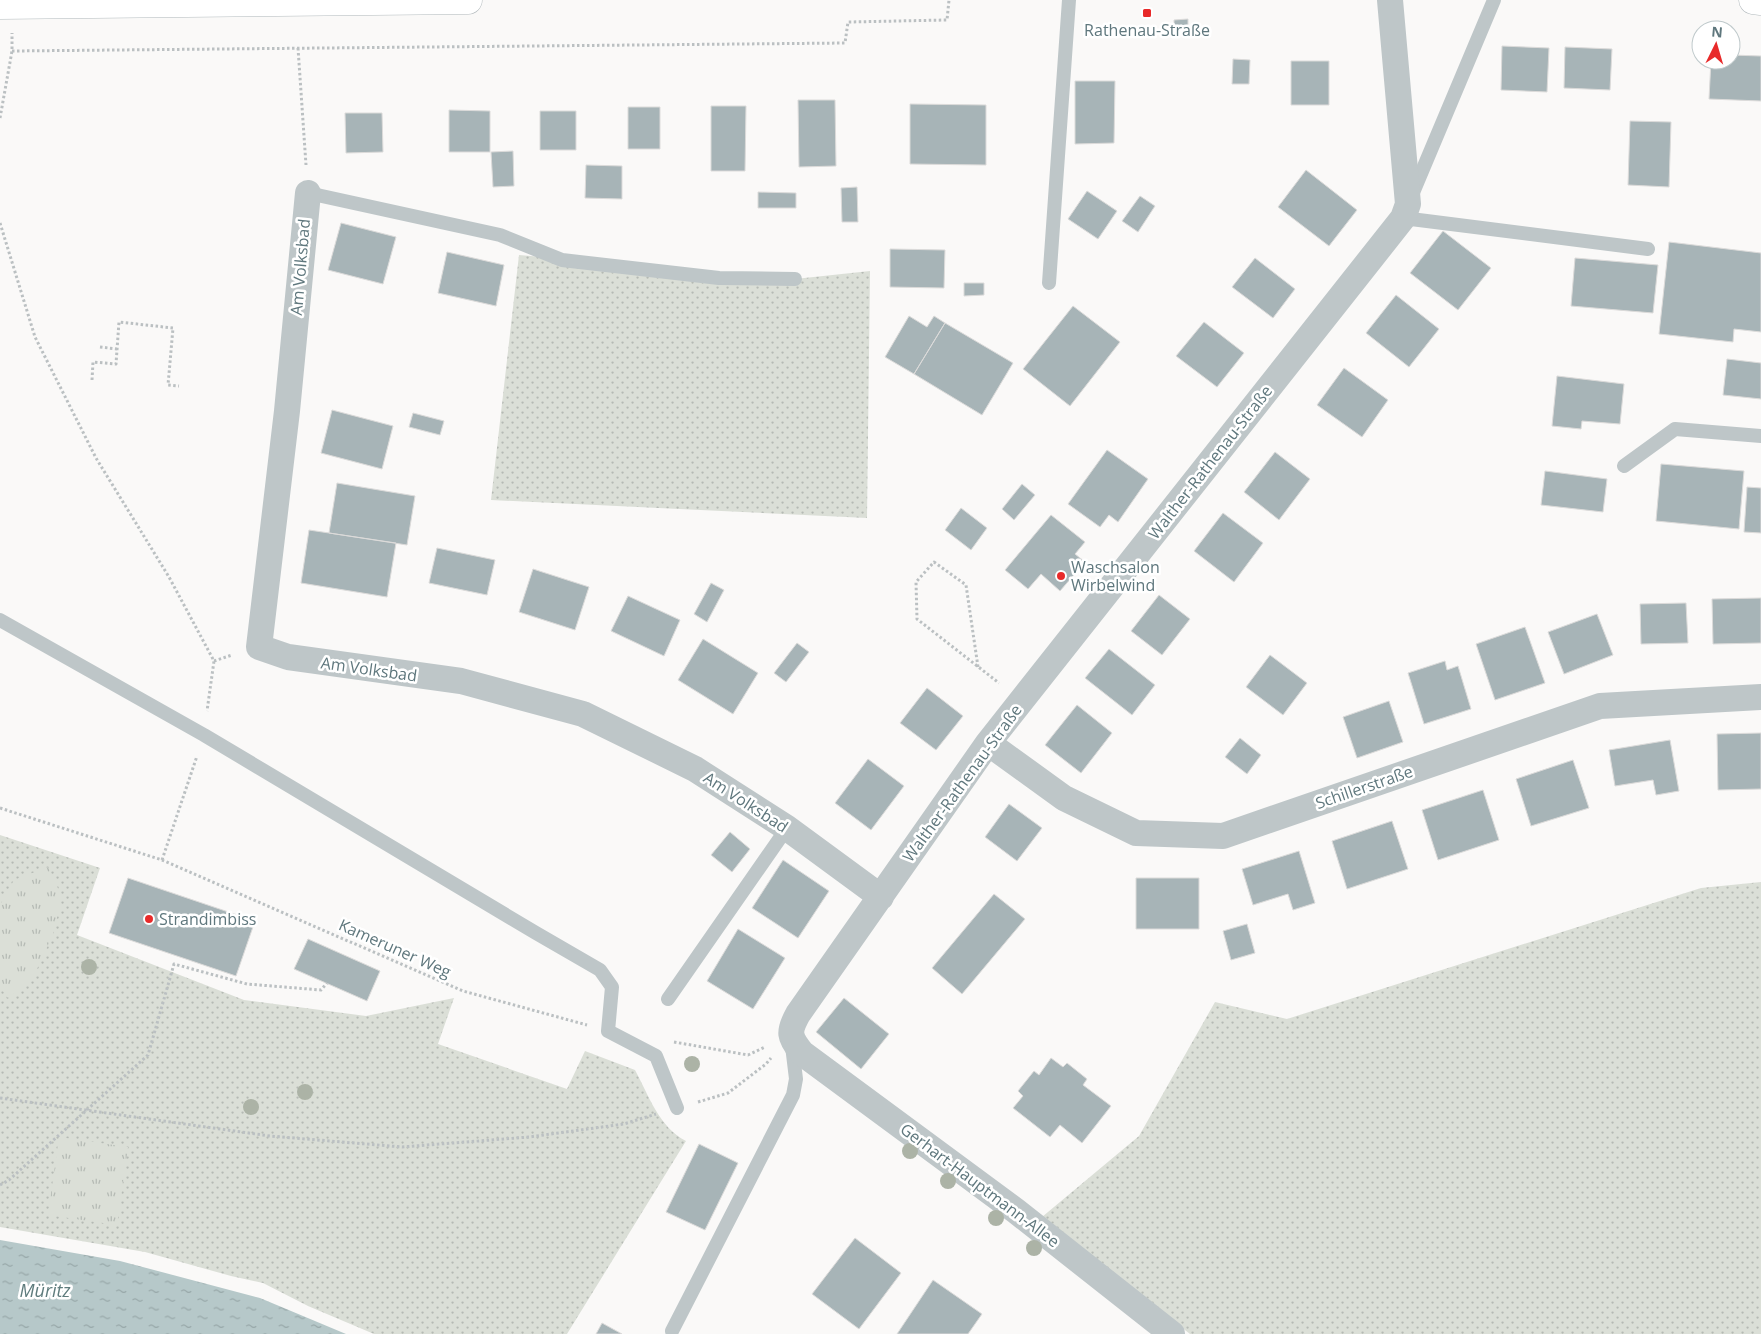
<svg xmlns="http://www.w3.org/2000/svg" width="1761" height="1334" font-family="'Open Sans',sans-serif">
  <defs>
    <pattern id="grass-dots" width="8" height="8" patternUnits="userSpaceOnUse" patternTransform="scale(1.25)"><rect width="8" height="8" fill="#dbdfd7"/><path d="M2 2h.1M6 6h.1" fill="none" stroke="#b5bab4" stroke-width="1.8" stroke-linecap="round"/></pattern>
    <pattern id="park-tufts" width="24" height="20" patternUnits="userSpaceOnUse" patternTransform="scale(1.25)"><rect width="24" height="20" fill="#dbdfd7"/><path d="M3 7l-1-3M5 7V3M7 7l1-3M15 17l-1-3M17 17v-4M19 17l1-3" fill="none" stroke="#b5bab4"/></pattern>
    <pattern id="water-ripples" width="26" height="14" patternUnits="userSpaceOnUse" patternTransform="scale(1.25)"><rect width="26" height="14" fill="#b6c8c9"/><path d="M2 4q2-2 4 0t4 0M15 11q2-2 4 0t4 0" fill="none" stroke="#97a7a8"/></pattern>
  </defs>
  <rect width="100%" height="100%" fill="#faf9f8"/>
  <!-- grass -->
  <path fill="url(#grass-dots)" d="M519,255l276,24 75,-8 -3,247 -376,-18z
    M0,835l100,33 -23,67 167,65 122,16 88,-18 -16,46 129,45 18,-38 50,19c14,26 24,57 51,71l-119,193h-193l-66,-28 -45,-23 -32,-7 -86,-24 -145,-25z
    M1761,882v452h-571l-148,-117 97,-81 76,-134 72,17 414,-131z"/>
  <!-- park -->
  <path fill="url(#park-tufts)" d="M48,867l14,30 -9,37 -21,46 -24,18 -8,-11v-82l14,-25z
    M59,1137l69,10 -11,78 -69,-10z"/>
  <!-- water -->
  <path fill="url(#water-ripples)" d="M0,1240l120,21 140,37 86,36h-346z"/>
  <!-- building -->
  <path fill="#a7b4b7" stroke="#dcdbda" d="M1188,19v7h-14v-6z
    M1502,46l47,2 -2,44 -46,-2z
    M1565,47l47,2 -2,41 -46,-2z
    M1731,55l30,1v45l-52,-2 2,-39h20z
    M1233,59l17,1 -1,24h-17z
    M1291,61h38v44h-38z
    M1075,81h40l-1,62 -39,1z
    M798,100h37l1,66 -37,1z
    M910,104l76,1v60l-76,-1z
    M711,106h35l-1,65h-34z
    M628,107h32v42h-32z
    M449,110l41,1v41h-41z
    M540,111h36v39h-36z
    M345,113h37l1,39 -37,1z
    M1630,121l41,1 -2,65 -41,-2z
    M513,151l1,35 -21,1 -2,-35z
    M586,165l36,1v33l-37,-1z
    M1306,170l51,40 -28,36 -51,-39z
    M857,187l1,35h-16l-1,-34z
    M1087,191l30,20 -19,28 -30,-20z
    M758,192l38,1v15h-38z
    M1140,196l15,10 -17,26 -16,-11z
    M341,223l55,14 -13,47 -55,-14z
    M1443,231l48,37 -33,42 -48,-37z
    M1669,242l92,11v79l-27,-3 -1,13 -74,-8z
    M890,249l55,1 -1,38 -54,-1z
    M447,252l57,13 -8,41 -58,-13z
    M1255,258l40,31 -22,29 -41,-31z
    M1575,258l83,7 -5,48 -82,-7z
    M964,283h20v12l-20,1z
    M1396,295l43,34 -30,38 -43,-34z
    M1073,306l47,36 -50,64 -47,-37z
    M909,316l18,11 7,-11 11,7 -31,51 -29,-17z
    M1204,322l40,31 -27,34 -41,-31z
    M945,323l68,40 -31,52 -68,-41z
    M1727,359l34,4v36l-38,-4z
    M1344,368l44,32 -26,37 -45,-32z
    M1557,376l67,8 -4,40 -38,-3 -1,8 -29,-3z
    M332,410l61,16 -11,43 -61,-16z
    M413,413l31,8 -4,14 -31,-8z
    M1107,450l41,29 -30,43 -9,-7 -9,12 -32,-23z
    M1275,452l35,27 -31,41 -35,-28z
    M1661,464l83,7 -5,58 -83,-8z
    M1545,471l62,8 -4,33 -62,-7z
    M337,483l78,13 -8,49 -78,-12z
    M1022,484l13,11 -21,25 -12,-11z
    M1747,487l14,1v45l-17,-1z
    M961,508l26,20 -16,22 -26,-20z
    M1223,513l40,30 -29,39 -40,-31z
    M1051,515l34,27 -10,12 10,8 -25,29 -19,-17 -13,15 -23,-19z
    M309,530l87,13 -9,54 -86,-14z
    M437,548l58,12 -8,35 -58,-12z
    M533,569l56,18 -14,43 -56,-18z
    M711,583l13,7 -17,32 -13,-8z
    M1159,595l31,24 -28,36 -31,-24z
    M628,596l52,24 -16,36 -53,-25z
    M1761,598v45l-48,1 -1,-45z
    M1686,603l2,40 -47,1 -1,-40z
    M1597,614l16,41 -49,19 -16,-42z
    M1525,627l20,56 -50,17 -19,-56z
    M703,639l55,34 -25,41 -55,-34z
    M797,643l12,9 -23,30 -12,-9z
    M1109,649l46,36 -23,30 -47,-37z
    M1270,655l37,28 -24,32 -37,-28z
    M1445,661l2,9 11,-4 13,43 -47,15 -16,-51z
    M927,688l36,28 -27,34 -36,-27z
    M1389,701l14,41 -46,16 -14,-41z
    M1077,705l35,28 -31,40 -36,-28z
    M1761,733v56l-43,1 -1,-56z
    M1240,738l21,17 -14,19 -22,-17z
    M1670,740l9,51 -23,4 -3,-15 -38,6 -6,-36z
    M868,759l36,27 -33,44 -36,-27z
    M1573,760l16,48 -58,18 -15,-47z
    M1483,790l16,50 -61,20 -16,-50z
    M1009,804l33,24 -25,33 -32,-24z
    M1392,821l16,48 -61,20 -15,-48z
    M730,832l20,17 -18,23 -21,-17z
    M1299,851l16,52 -22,7 -5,-16 -35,11 -11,-36z
    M783,860l46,31 -31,47 -46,-30z
    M128,878l127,43 -19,55 -127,-43z
    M1136,878h63v51h-63z
    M994,894l31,25 -63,75 -30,-26z
    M1247,924l8,29 -24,7 -8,-29z
    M738,929l47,29 -32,51 -46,-28z
    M308,939l72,32 -13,30 -73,-32z
    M844,998l45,36 -28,35 -45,-37z
    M1051,1058l12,9 4,-4 20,16 -4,6 28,21 -29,37 -22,-18 -10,12 -37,-29 10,-12 -5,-5 16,-20 5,4z
    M699,1144l39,19 -33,67 -39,-18z
    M855,1238l46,35 -42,56 -47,-35z
    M933,1280l49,34 -14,20h-71z
    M602,1323l20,11h-26z"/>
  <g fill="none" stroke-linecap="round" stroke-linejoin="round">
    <defs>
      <path id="primary" d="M1753,0l8,1
        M0,5l468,-5"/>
    </defs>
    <!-- primary casing -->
    <use href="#primary" stroke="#b2babd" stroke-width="29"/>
    <!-- path -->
    <path stroke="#bbc0c2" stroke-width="3" stroke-dasharray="2.5 2.5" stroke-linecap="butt" d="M298,48l8,117
      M12,51l833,-8 3,-21 99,-2 2,-20
      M0,118l12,-67v-18
      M0,223l35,114 61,121 73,119 45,84 -7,50
      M100,347l17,2
      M92,380l1,-18 23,2 3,-42 54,6 -5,57 11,1
      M214,661l18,-6
      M978,667l-12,-82 -32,-23 -18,20 1,37 82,64
      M0,808l162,52 301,131 124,34
      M162,860l35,-104
      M674,1042l74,13 17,-8
      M0,1098l270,38 132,11 127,-10 95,-13 32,-10
      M698,1102l30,-9 38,-29 5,-6
      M0,1185l9,-5 139,-125 26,-91 73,20 74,6 6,-7"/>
    <!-- lane -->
    <path stroke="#bec6c8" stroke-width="14" d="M308,193l192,42 62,25 157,18 76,1
      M1412,195l82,-195
      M1403,218l245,31
      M1049,283l20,-283
      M1624,466l51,-37 86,7
      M0,620l204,115 332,198 64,37 12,17 -4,44 48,25 21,52
      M668,999l119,-171
      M672,1331l121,-236 3,-16 -4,-33"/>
    <!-- street -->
    <path stroke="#bec6c8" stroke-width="26" d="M308,193l-21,218 -28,236 29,10 173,24 122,33 112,55 92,59 94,69
      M988,743l76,55 72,35 87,3 377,-130 161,-9
      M1172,1334l-156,-123 -214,-158c-13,-16 -14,-21 -4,-39l190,-271 415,-525 5,-14 -18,-204"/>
    <!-- primary -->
    <use href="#primary" stroke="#fff" stroke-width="28"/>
  </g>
  <!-- trees -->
  <g fill="#acb3a6">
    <circle cx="89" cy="967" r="8"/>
    <circle cx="692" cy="1064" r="8"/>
    <circle cx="305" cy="1092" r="8"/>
    <circle cx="251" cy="1107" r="8"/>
    <circle cx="910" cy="1151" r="8"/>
    <circle cx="948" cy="1181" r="8"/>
    <circle cx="996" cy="1218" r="8"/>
    <circle cx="1034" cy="1248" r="8"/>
  </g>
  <!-- markers -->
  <g fill="#e82a2a" stroke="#fff" stroke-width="2">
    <rect x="1142" y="8" width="10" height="10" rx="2.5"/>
    <circle cx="1061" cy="576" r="5"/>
    <circle cx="149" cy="919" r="5"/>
  </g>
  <g text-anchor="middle" stroke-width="5" stroke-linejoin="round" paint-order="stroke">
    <!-- poi labels -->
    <g font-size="16" fill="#5f777d" stroke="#fff" text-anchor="start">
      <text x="1147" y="36" text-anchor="middle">Rathenau-Straße</text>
      <text x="1071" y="573">Waschsalon<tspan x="1071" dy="18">Wirbelwind</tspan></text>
      <text x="159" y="925">Strandimbiss</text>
    </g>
    <!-- street labels -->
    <g font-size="16" fill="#5f777d" stroke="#fff">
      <text transform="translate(300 267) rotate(-85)" y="6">Am Volksbad</text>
      <text transform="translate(1210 462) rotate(-52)" y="6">Walther-Rathenau-Straße</text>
      <text transform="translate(369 669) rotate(8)" y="6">Am Volksbad</text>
      <text transform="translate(962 783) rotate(-54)" y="6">Walther-Rathenau-Straße</text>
      <text transform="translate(1364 787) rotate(-19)" y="6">Schillerstraße</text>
      <text transform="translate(746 802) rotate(33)" y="6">Am Volksbad</text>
      <text transform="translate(395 948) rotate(24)" y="6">Kameruner Weg</text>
      <text transform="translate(980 1185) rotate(37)" y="6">Gerhart-Hauptmann-Allee</text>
    </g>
    <!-- water labels -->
    <g font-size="18" font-style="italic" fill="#5f7c7d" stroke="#fff">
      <text x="45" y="1297">Müritz</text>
    </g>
  </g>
  <!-- north arrow -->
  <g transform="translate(1716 45) rotate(5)"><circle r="24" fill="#ffffff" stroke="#bfc9cb"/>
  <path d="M0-4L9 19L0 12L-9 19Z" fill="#e82a2a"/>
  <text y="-8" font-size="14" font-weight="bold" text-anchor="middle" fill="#5f777d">N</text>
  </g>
</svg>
